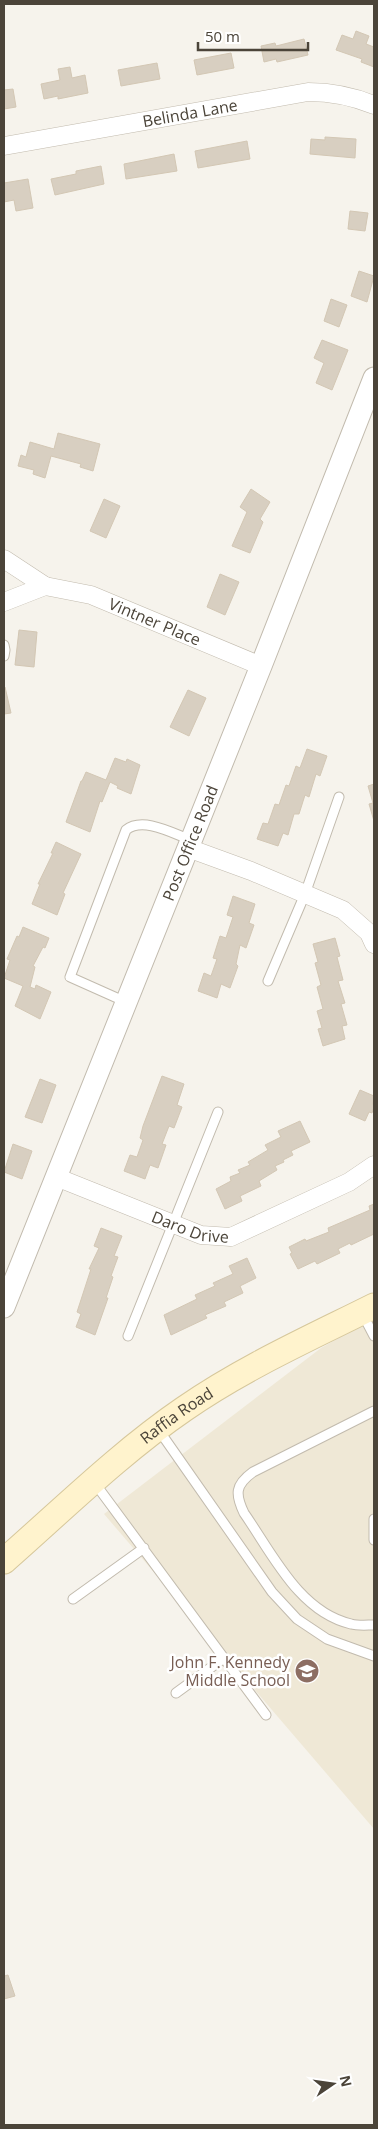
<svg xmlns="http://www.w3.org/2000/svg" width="378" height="2129" font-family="'Open Sans',sans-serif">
  <rect width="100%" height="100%" fill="#f6f3ec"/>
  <!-- education -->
  <path fill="#efe8d6" d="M374,1318v511l-270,-315 217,-166z"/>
  <!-- building -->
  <path fill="#d8cfc1" stroke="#d3c7b4" d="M356,31l13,5 -3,8 8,3v20l-13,-5 1,-3 -26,-9 6,-15 11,4z
    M304,39l4,16 -31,7 -1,-3 -12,3 -3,-16 14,-3 1,3z
    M231,53l3,15 -37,7 -3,-15z
    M157,63l3,16 -39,7 -3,-16z
    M70,67l2,11 13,-3 3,18 -30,6v-3l-14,3 -3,-15 19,-4 -2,-11z
    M13,89l3,18 -12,2v-19z
    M325,137l31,2 -1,19 -45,-4 1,-15 14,1z
    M247,141l3,18 -52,9 -3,-17z
    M174,154l3,17 -51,8 -2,-15z
    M101,166l3,18 -49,11 -4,-16 25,-5v-3z
    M28,179l5,29 -17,3 -2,-11 -10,2v-19z
    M350,211l18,2 -3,18 -17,-2z
    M359,271l15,5 -7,26 -16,-6z
    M331,299l16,6 -8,22 -15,-6z
    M322,340l26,10 -16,40 -16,-7 8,-20 -10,-5z
    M58,433l42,11 -7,27 -13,-4 1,-3 -30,-8 -6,22 -12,-4 1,-4 -16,-4 3,-11 5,2 4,-15 24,7z
    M251,489l19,13 -10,17 3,3 -13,31 -18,-7 15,-34 -7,-5z
    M104,499l16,7 -14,32 -16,-7z
    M220,574l19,8 -14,33 -18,-8z
    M19,630l18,2 -3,35 -19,-2z
    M5,687l6,26 -7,1v-26z
    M188,690l18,8 -17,38 -19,-9z
    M307,749l20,7 -7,20 -4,-2 -7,23 -4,-2 -6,19h-5l-6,21 -5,-2 -5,13 -21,-7 6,-16 5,1 7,-20 4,1 7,-20 3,1 7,-20 4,2z
    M115,758l11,4 1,-3 13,6 -9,29 -14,-6 1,-2 -8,-4 -8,20 -2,-1 -10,31 -24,-10 15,-41h1l4,-9 20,8z
    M374,784v37l-5,-17 4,-1 -5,-17z
    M56,842l25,12 -18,39 2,1 -8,21 -25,-11 8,-20h-2l15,-31h-2z
    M233,896l22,8 -6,19 5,2 -8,23 -6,-3 -4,19 2,2 -8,22 -9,-4 -4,14 -19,-7 6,-18 7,3 6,-17 -4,-1 7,-22 6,2 7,-21 -6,-2z
    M23,927l26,11 -4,10 -2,-1 -10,19 2,1 -5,20 5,2 1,-4 15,7 -11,27 -25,-13 8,-20 -19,-8 6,-18 -3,-1 10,-23 2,1z
    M335,938l5,18 -3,1 6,23 -5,1 7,22 -4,1 6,21 -5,1 3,13 -22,7 -5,-17 4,-1 -5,-17 6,-2 -6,-22 4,-2 -6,-22 3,-1 -5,-18z
    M162,1076l22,8 -7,21 5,2 -8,21 -5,-2 -7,18 4,1 -8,23 -8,-3 -5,14 -21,-8 6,-16 7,2 6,-17 -3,-2 3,-12z
    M40,1079l16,6 -14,38 -17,-6z
    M360,1090l14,6 -1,8 1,3 -2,6 -3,-1 -4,9 -16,-7z
    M300,1121l10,21 -19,9 2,4 -10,5 1,2 -9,4 2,4 -18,11 2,5 -21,10 2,5 -17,8 -9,-20 15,-8 -1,-4 10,-4 -2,-3 12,-5 -2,-3 20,-12 -3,-5 16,-8 -3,-6z
    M13,1144l19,7 -10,28 -18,-7z
    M374,1204v30l-23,11 -1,-2 -12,6 2,4 -23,11 -2,-3 -17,8 -8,-15 2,-1 -3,-6 16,-8 1,2 23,-9 -1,-4 42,-18 -1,-4z
    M101,1228l21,8 -8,20 4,1 -7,19 2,1 -7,21h2l-13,37 -19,-8 5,-13 -4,-2 14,-43h-2l10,-21 -5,-2z
    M247,1258l9,20 -16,8 3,7 -19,9 2,4 -21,9 2,3 -36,17 -7,-20 33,-16 -2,-4 20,-9 -2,-3 20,-9 -4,-8z
    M8,1975l7,21 -11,3v-23z"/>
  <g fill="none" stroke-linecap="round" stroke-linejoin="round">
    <defs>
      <path id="service" d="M4,645l1,5 -1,6
        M268,981l37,-87 34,-97
        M126,1002l-56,-25 56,-147c17,-14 48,4 65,10
        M363,1315l11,21
        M128,1336l90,-224
        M374,1411l-121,61c-18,13 -18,22 -9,41 28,40 55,99 107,111 7,2 16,1 23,1
        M158,1429l114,163 25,27 30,20 47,17
        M94,1482l172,233
        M374,1519v21
        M73,1599l71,-51
        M176,1693l48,-35"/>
      <g id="minor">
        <path id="s1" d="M4,146l304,-54c25,0 44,4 66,13"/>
        <path d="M4,559l41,27 -41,16"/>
        <path id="s2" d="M45,586l46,9 170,71"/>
        <path d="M188,848l63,23 92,39 26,23 5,11"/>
        <path id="s3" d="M56,1177l145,58 30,2 118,-55 25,-17"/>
      </g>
      <g id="tertiary">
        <path id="s4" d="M4,1307l257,-641 113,-288"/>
      </g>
      <g id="secondary">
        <path id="s5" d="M4,1561c57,-50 117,-109 180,-152 59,-41 126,-71 190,-103"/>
      </g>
    </defs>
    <!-- service casing -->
    <use href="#service" stroke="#c2bbae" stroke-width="11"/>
    <!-- minor casing -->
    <use href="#minor" stroke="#c2bbae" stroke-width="19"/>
    <!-- tertiary casing -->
    <use href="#tertiary" stroke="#c2bbae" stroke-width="23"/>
    <!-- secondary casing -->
    <use href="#secondary" stroke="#d6c79b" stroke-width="27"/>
    <!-- service -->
    <use href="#service" stroke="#fff" stroke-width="9"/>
    <!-- minor -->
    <use href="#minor" stroke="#fff" stroke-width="18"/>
    <!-- tertiary -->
    <use href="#tertiary" stroke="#fff" stroke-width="21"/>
    <!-- secondary -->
    <use href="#secondary" stroke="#fff3cd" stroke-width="25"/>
  </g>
  <!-- icons -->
  <defs>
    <symbol id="school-disc" viewBox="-11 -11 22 22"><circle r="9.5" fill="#8d6e63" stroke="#fff"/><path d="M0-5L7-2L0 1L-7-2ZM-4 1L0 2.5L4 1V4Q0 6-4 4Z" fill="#fff"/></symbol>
  </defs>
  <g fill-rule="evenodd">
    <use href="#school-disc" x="293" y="1657" width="28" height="28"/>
  </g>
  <g text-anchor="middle" stroke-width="5" stroke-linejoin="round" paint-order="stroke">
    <!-- street labels -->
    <g font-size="16" fill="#4b4439" stroke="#fff">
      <text dy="6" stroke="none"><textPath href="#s1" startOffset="189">Belinda Lane</textPath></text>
      <text dy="6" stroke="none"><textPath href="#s2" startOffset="116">Vintner Place</textPath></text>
      <text dy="6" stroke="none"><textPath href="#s4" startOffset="500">Post Office Road</textPath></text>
      <text dy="6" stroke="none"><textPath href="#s3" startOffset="144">Daro Drive</textPath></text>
      <text dy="6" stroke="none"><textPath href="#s5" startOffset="226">Raffia Road</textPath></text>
    </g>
    <!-- education labels -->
    <g font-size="16" fill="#785e54" stroke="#fff" text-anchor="end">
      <text x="290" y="1668">John F. Kennedy<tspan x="290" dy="18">Middle School</tspan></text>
    </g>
  </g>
  <!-- border -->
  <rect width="378" height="2129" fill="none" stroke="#4b4439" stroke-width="10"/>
  <!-- north arrow -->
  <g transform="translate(333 2084) rotate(77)" stroke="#ffffff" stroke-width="4" paint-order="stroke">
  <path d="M0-4L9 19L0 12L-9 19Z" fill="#4b4439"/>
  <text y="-8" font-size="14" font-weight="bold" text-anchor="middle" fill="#4b4439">N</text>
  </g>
  <!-- scale -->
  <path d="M198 42v8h110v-8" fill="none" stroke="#4b4439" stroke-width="2.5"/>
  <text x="205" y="42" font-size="15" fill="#4b4439" stroke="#ffffff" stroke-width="4" paint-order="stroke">50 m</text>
</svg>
